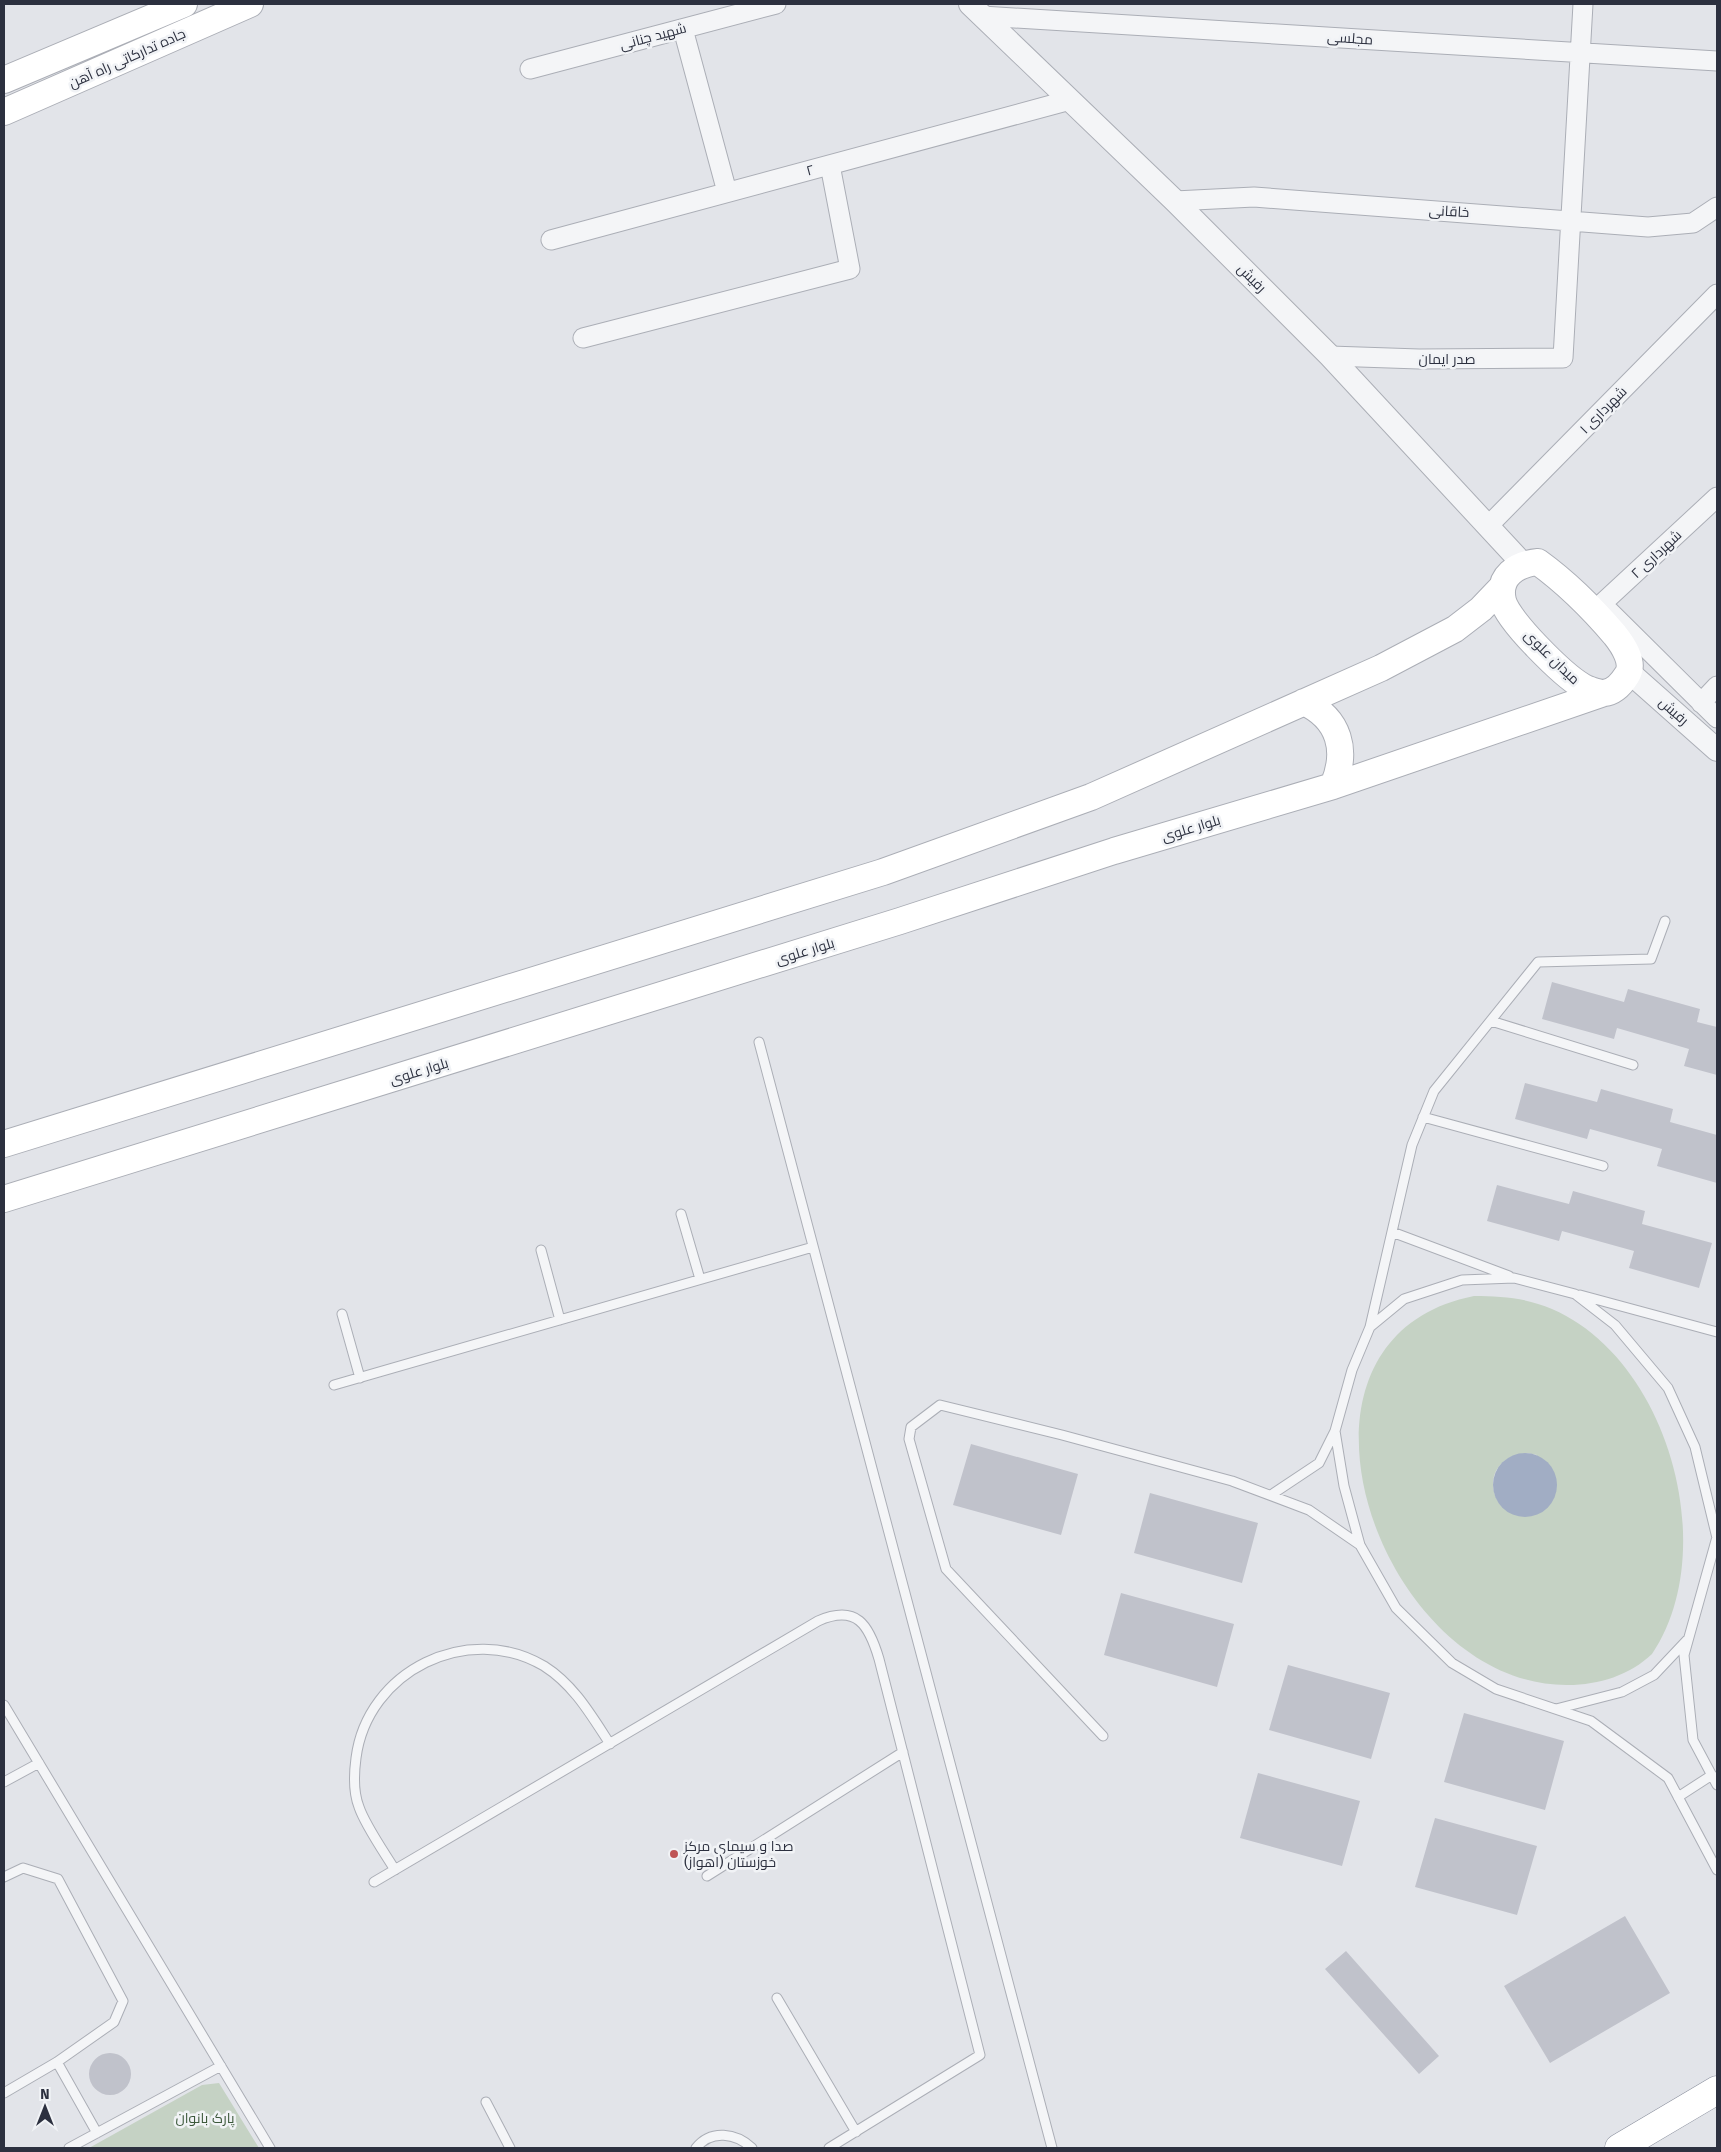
<svg xmlns="http://www.w3.org/2000/svg" width="1721" height="2152" font-family="'Fira Sans',Cairo,sans-serif">
  <rect width="100%" height="100%" fill="#e2e4e9"/>
  <!-- green -->
  <path fill="#c5d2c4" fill-rule="evenodd" d="M1474,1296c27,0 53,2 78,13 118,51 169,243 100,345 -22,21 -53,31 -84,31 -188,2 -311,-346 -94,-389zM1528,1453l9,2 4,57c-50,21 -71,-55 -13,-59z
    M219,2083l40,65h-170l113,-63z"/>
  <!-- water -->
  <path fill="#a1adc4" d="M1493 1485a32 32 0 1 1 64 0a32 32 0 1 1-64 0Z"/>
  <!-- building -->
  <path fill="#c0c2cb" d="M1552,982l72,20 4,-13 72,20 -3,13 20,5v48l-33,-9 5,-17 -72,-21 -3,11 -72,-20z
    M1525,1083l72,19 4,-13 72,20 -3,13 47,13v48l-60,-17 5,-17 -72,-20 -3,10 -72,-20z
    M1497,1185l72,19 4,-13 72,20 -3,13 70,19 -13,45 -70,-20 5,-17 -72,-20 -3,10 -72,-20z
    M971,1444l107,30 -17,61 -108,-30z
    M1150,1493l108,30 -16,60 -108,-30z
    M1121,1593l113,31 -17,63 -113,-32z
    M1288,1665l102,28 -19,66 -102,-29z
    M1464,1713l100,28 -19,69 -101,-28z
    M1258,1773l102,28 -18,65 -102,-28z
    M1435,1818l102,28 -20,69 -102,-28z
    M1625,1916l45,77 -120,70 -46,-77z
    M1346,1951l93,105 -20,18 -94,-105z
    M89 2074a21 21 0 1 1 42 0a21 21 0 1 1-42 0Z"/>
  <g fill="none" stroke-linecap="round" stroke-linejoin="round">
    <defs>
      <path id="service" d="M1491,1021l142,44
        M759,1042l293,1106
        M1423,1117l180,49
        M681,1214l19,65
        M1392,1232l117,44
        M541,1250l19,70
        M1580,1295l137,37
        M342,1314l18,64
        M1370,1327l42,-182 22,-54 104,-129 113,-3 14,-38
        M334,1385l479,-138
        M1271,1495l48,-32 16,-32
        M1717,1537l-33,118 9,85 24,45
        M1360,1545l-16,-59 -9,-55 17,-61 18,-43 34,-28 58,-19 52,-2 61,16 40,31 53,63 27,59 22,91
        M4,1705l266,443
        M1556,1709l66,-17 32,-17 33,-35
        M1103,1736l-157,-167 -37,-130 2,-12 29,-22 122,30 170,46 77,29 51,35 36,63 56,55 44,26 95,32 77,57 49,92
        M4,1782l35,-19
        M1678,1797l34,-22
        M395,1870c-11,-18 -30,-45 -36,-63 -6,-15 -5,-34 -3,-49 11,-87 112,-137 188,-92 30,19 47,49 66,78
        M707,1876l196,-124
        M4,1877l19,-9 35,11 65,122 -9,21 -57,40 -53,31
        M374,1882l444,-261c39,-17 51,4 61,38l101,396 -151,93
        M777,1998l79,134
        M57,2062l40,71
        M486,2102l24,46
        M69,2148l152,-82
        M696,2148c15,-19 40,-15 56,0"/>
      <path id="minor" d="M982,16l735,45
        M683,29l44,163
        M530,69l246,-65
        M1175,201l79,-4 394,30 45,-4 24,-16
        M551,240l519,-140
        M583,338l267,-69 -20,-104
        M1330,356l89,3 144,-1 20,-354
        M1489,525l228,-231
        M1608,610l109,108
        M1594,611l123,-114
        M1701,703l16,-17"/>
      <path id="tertiary" d="M970,4l205,197 155,155 193,208
        M1629,672l88,78"/>
      <path id="secondary" d="M4,80l180,-76
        M4,112l246,-108
        M1538,562c29,21 54,46 77,73 8,10 20,28 12,40 -5,8 -13,17 -23,18 -6,0 -18,-4 -22,-7 -19,-11 -74,-65 -79,-85 -6,-25 14,-37 35,-39z
        M1304,702c36,17 44,49 29,84
        M4,1144l879,-272 208,-75 290,-129 74,-39 26,-20 21,-22
        M4,1199l896,-278 214,-70 219,-65 271,-93"/>
      <path id="trunk" d="M1619,2148l98,-58"/>
    </defs>
    <!-- service casing -->
    <use href="#service" stroke="#abaeb6" stroke-width="11"/>
    <!-- minor casing -->
    <use href="#minor" stroke="#abaeb6" stroke-width="21"/>
    <!-- tertiary casing -->
    <use href="#tertiary" stroke="#abaeb6" stroke-width="24"/>
    <!-- secondary casing -->
    <use href="#secondary" stroke="#abaeb6" stroke-width="28"/>
    <!-- trunk casing -->
    <use href="#trunk" stroke="#8b909e" stroke-width="29"/>
    <!-- service -->
    <use href="#service" stroke="#f4f5f7" stroke-width="9"/>
    <!-- minor -->
    <use href="#minor" stroke="#f4f5f7" stroke-width="19"/>
    <!-- tertiary -->
    <use href="#tertiary" stroke="#f4f5f7" stroke-width="22"/>
    <!-- secondary -->
    <use href="#secondary" stroke="#fff" stroke-width="26"/>
    <!-- trunk -->
    <use href="#trunk" stroke="#fff" stroke-width="28"/>
  </g>
  <!-- markers -->
  <circle fill="#bf5556" stroke="#f1f3f6" stroke-width="2" cx="674" cy="1854" r="5"/>
  <g text-anchor="middle" stroke-width="5" stroke-linejoin="round" paint-order="stroke">
    <!-- street labels -->
    <g font-size="14" fill="#2c303f" stroke="#f1f3f6">
      <text transform="translate(653 36) rotate(-15)" y="5">شهید چنانی</text>
      <text transform="translate(1350 38) rotate(4)" y="5">مجلسی</text>
      <text transform="translate(127 58) rotate(-24)" y="5">جاده تدارکاتی راه آهن</text>
      <text transform="translate(810 170) rotate(-15)" y="5">۲</text>
      <text transform="translate(1449 211) rotate(3)" y="5">خاقانی</text>
      <text transform="translate(1252 278) rotate(45)" y="5">رفیش</text>
      <text x="1447" y="364">صدر ایمان</text>
      <text transform="translate(1603 410) rotate(-45)" y="5">شهرداری ۱</text>
      <text transform="translate(1656 554) rotate(-43)" y="5">شهرداری ۲</text>
      <text transform="translate(1552 657) rotate(44)" y="5">میدان علوی</text>
      <text transform="translate(1674 711) rotate(42)" y="5">رفیش</text>
      <text transform="translate(1191 828) rotate(-17)" y="5">بلوار علوی</text>
      <text transform="translate(805 951) rotate(-17)" y="5">بلوار علوی</text>
      <text transform="translate(419 1071) rotate(-17)" y="5">بلوار علوی</text>
    </g>
    <!-- poi labels -->
    <g font-size="14" fill="#2c303f" stroke="#f1f3f6" text-anchor="start">
      <text x="684" y="1851">صدا و سیمای مرکز<tspan x="684" dy="16">خوزستان (اهواز)</tspan></text>
    </g>
    <!-- park labels -->
    <g font-size="14" fill="#3c593b" stroke="#f1f3f6">
      <text x="205" y="2123">پارک بانوان</text>
    </g>
  </g>
  <!-- border -->
  <rect width="1721" height="2152" fill="none" stroke="#2c303f" stroke-width="10"/>
  <!-- north arrow -->
  <g transform="translate(45 2107)" stroke="#f1f3f6" stroke-width="4" paint-order="stroke">
  <path d="M0-4L9 19L0 12L-9 19Z" fill="#2c303f"/>
  <text y="-8" font-size="14" font-weight="bold" text-anchor="middle" fill="#2c303f">N</text>
  </g>
</svg>
